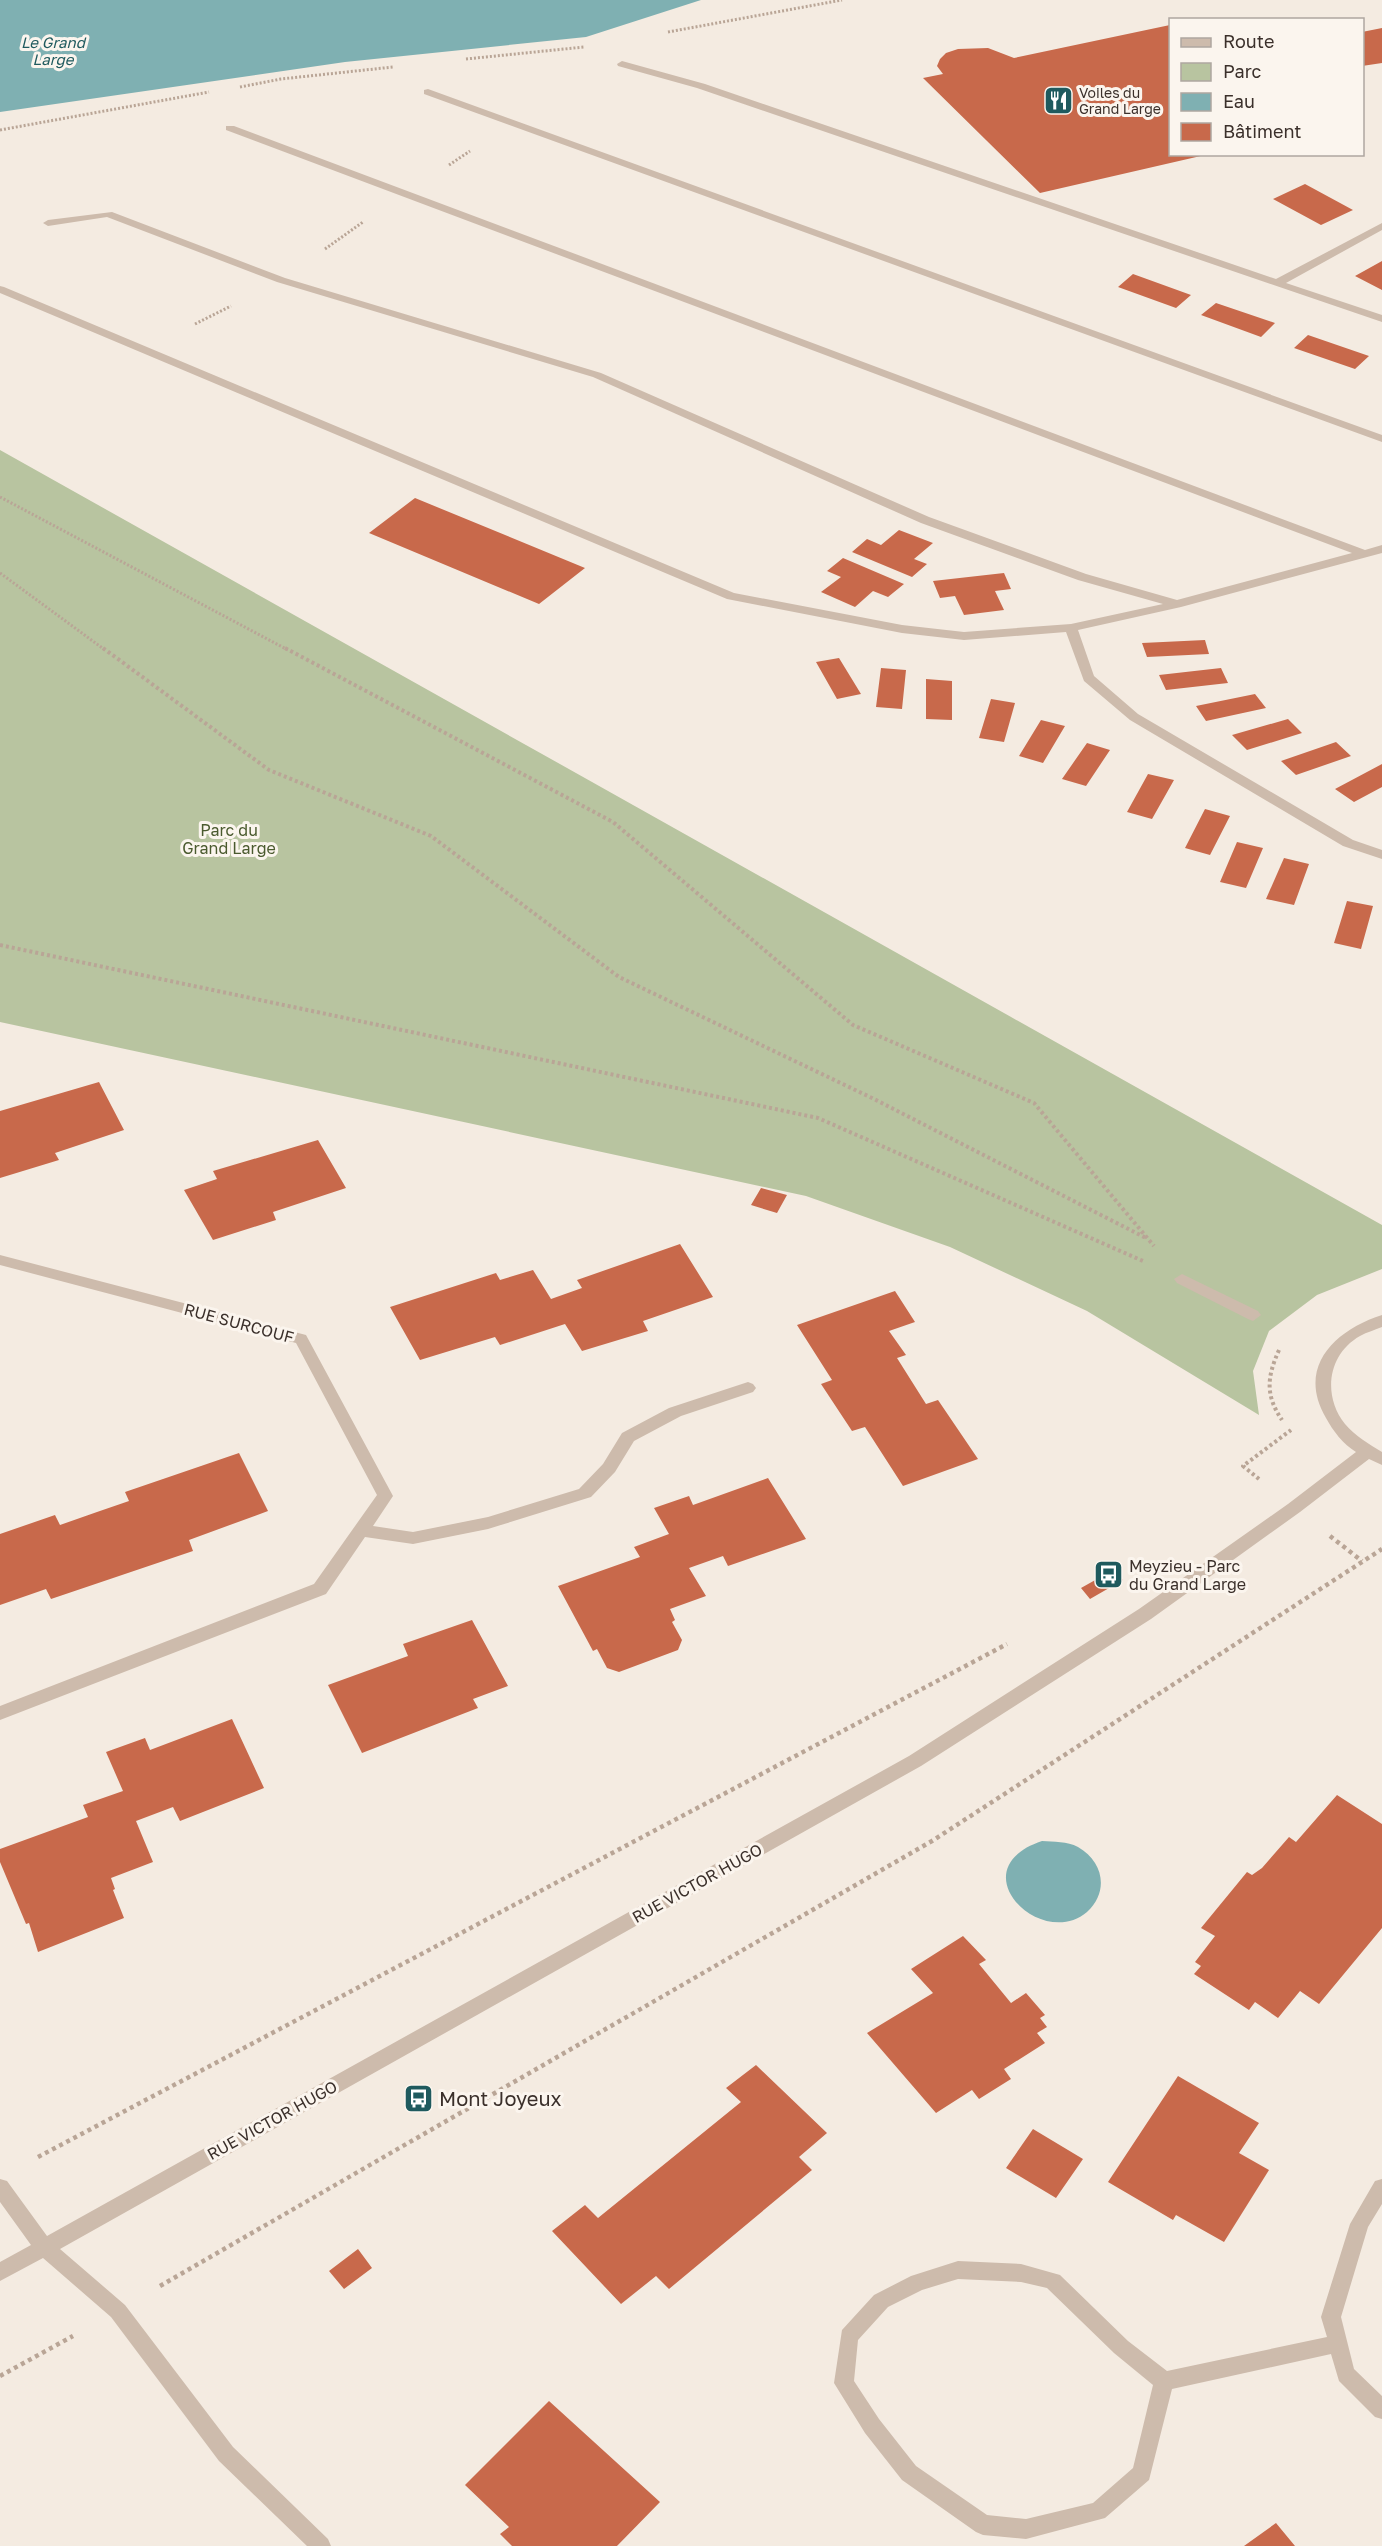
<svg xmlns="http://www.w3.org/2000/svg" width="1382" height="2546" font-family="'Golos Text',sans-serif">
  <rect width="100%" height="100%" fill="#f4ebe1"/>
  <!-- green -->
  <path fill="#b8c4a0" d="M0,450l1382,775v44l-65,26 -48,36 -16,40 6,44 -172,-104 -137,-64 -144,-51 -806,-174z"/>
  <!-- water -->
  <path fill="#7fb0b2" d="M0,0h701l-115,37 -241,25 -345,50z
    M1042,1841c12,1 25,0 36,6 26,15 31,45 9,65 -46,39 -129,-43 -45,-71z"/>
  <!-- building -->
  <path fill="#c8694b" d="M1170,25v129l35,1 -165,38 -117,-115 20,-4 -6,-8 3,-7 6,-6 12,-4 30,-1 26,10z
    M1382,28v35l-20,3v-34z
    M1305,184l48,26 -32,15 -48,-26z
    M1382,261v29l-27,-14z
    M1133,274l58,21 -15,13 -58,-21z
    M1216,303l59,20 -14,14 -60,-22z
    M1308,335l61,21 -14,13 -61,-21z
    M415,498l170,70 -46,36 -170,-71z
    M899,530l34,13 -19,16 13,5 -15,13 -60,-25 15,-13 14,6z
    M843,558l61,26 -16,13 -15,-6 -18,16 -34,-15 20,-15 -14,-6z
    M1004,573l7,16 -16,2 9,19 -40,5 -9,-19 -15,2 -7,-17z
    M1205,640l4,14 -62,3 -5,-14z
    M839,658l22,36 -24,5 -21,-37z
    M881,668l25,2 -4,39 -26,-2z
    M1221,668l7,15 -62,7 -7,-15z
    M926,679l26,2v39l-26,-1z
    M1255,694l11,14 -60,13 -10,-15z
    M991,699l24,4 -11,39 -25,-4z
    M1288,719l14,14 -55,17 -15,-15z
    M1041,720l24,6 -22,37 -24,-7z
    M1336,742l15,14 -55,19 -15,-14z
    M1087,743l23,7 -24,36 -24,-7z
    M1382,764v23l-28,15 -19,-13z
    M1148,774l26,6 -22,39 -25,-7z
    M1205,809l25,7 -20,39 -25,-7z
    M1237,842l26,6 -17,40 -26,-6z
    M1284,858l25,6 -15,41 -28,-6z
    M1347,901l26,5 -12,43 -27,-6z
    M99,1082l25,48 -69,23 4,7 -59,18v-67z
    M318,1140l28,48 -73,24 3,8 -63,20 -29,-50 33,-11 -4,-8z
    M761,1188l26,7 -10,18 -26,-8z
    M680,1244l33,53 -70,24 5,10 -66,20 -17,-27 -65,21 -5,-8 -75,23 -30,-53 106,-34 4,7 33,-10 18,29 31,-11 -5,-8z
    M895,1291l20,31 -26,9 17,24 -9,3 29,46 12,-4 40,59 -75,27 -38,-59 -13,4 -31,-47 11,-4 -35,-55z
    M239,1453l29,58 -79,29 4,11 -142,48 -5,-10 -46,16v-71l55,-19 5,10 37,-13 32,-11 -4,-9z
    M768,1478l38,61 -78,27 -5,-10 -34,12 17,28 -36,13 5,11 -3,2 10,18 -4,10 -59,22 -12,-4 -10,-19 -4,2 -35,-65 82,-29 -6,-10 35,-13 -15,-26 35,-12 4,9z
    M1113,1570l10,10 -33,19 -9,-11z
    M472,1620l36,66 -35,13 5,9 -116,45 -34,-68 80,-29 -5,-12z
    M232,1719l32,69 -84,33 -7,-14 -37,14 17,41 -42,16 4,11 -2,1 11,28 -86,34 -9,-29 -3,1 -26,-62v-13l88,-32 -5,-12 40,-14 -17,-39 39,-14 5,12z
    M1337,1795l45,29v104l-63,76 -19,-13 -22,27 -23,-16 -6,8 -55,-36 7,-8 -6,-4 20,-26 -14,-8 46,-56 5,3 10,-7 27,-31 7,5z
    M963,1936l23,24 -7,4 32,39 15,-10 19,22 -5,3 7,9 -10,6 8,10 -41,26 7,10 -32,20 -7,-9 -36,23 -69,-80 66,-40 -22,-24z
    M756,2065l71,68 -28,24 13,13 -143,119 -13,-13 -35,28 -69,-73 33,-26 13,13 143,-116 -15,-14z
    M1178,2076l81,47 -20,30 30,17 -45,72 -48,-27 -3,5 -65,-38z
    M1033,2129l50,30 -27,39 -50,-30z
    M358,2249l14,19 -28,21 -15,-18z
    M549,2401l111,101 -43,44h-105l-12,-12 9,-7 -44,-42z
    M1276,2523l19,23h-51z"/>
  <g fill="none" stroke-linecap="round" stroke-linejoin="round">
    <!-- path-far2 -->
    <path stroke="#b9a596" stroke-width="3" stroke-dasharray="2 2" stroke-linecap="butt" d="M668,32l174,-32
      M466,59l118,-12
      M240,87l41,-8 112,-12
      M0,130l209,-38
      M449,165l21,-14
      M325,249l38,-27
      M195,324l36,-18
      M0,497l288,153
      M0,573l105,77"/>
    <!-- path-far1 -->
    <path stroke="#b9a596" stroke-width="4" stroke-dasharray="3 3" stroke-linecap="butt" d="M103,648l166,122 162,66 188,141 253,121 274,140
      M285,648l328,174 240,203 181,78 120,143
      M0,945l818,173 325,143
      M1279,1350c-12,27 -14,45 3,70
      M1259,1479l-16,-13 48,-36"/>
    <!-- path -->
    <path stroke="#b9a596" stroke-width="4.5" stroke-dasharray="4 4" stroke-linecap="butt" d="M1330,1536l32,25
      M38,2157l969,-513
      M160,2286l772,-445 450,-292
      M0,2376l73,-40"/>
    <!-- minor -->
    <path fill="#cdbbac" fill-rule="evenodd" d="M622,61l83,23 571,195 106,-56v7l-96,53 96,32v7l-685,-234 -79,-22 -1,-2z
      M428,89l954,346v7l-958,-348v-4z
      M226,126h8l1131,424 17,-5v8l-201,54 -103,23 16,46 44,38 215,126 29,10v9l-39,-13 -213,-126 -46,-39 -18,-49 -102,8 -62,-7 -175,-34 -727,-306v-7l4,1 730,306 168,32 62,7 107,-8 92,-20 -85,-24 -157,-57 -328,-146 -316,-95 -170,-65 -59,9 -5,-3 5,-3 64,-8 173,66 316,95 328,144 157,57 91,26 175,-47 -1126,-423z
      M0,1255l306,80 87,161 -20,30 40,6 75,-15 91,-28 24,-25 19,-31 47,-25 79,-26 5,2 3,4 -3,4 -72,24 -47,25 -19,31 -24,25 -103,32 -75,15 -48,-7 -39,57 -326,126v-14l314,-122 63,-89 -81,-152 -296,-78z
      M1182,1274l76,37 3,4 -8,6 -5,-2 -71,-36 -3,-4z
      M1382,1315v12c-7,3 -15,5 -22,9 -32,18 -38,59 -15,88 10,12 24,20 37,28v13l-13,-6 -69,53 -149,107 -230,147 -861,483 65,56 108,142 95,92 3,7h-24l-88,-85 -108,-144 -68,-59 -43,23v-19l31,-17 -31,-43v-23l7,2 40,55 862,-480 230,-147 149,-105 68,-52c-13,-8 -23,-21 -30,-34 -30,-51 9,-88 56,-103z
      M1382,2179v25l-14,23 -27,90 13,52 28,27v23l-7,-2 -36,-36 -8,-27 -159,35 -23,91 -44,38 -79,21 -43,-4 -7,-3 -74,-52 -37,-47 -31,-50 8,-53 32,-35 37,-19 47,-15 63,3 39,11 68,66 39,30 160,-34 -6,-20 29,-93 25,-43zM958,2279l63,3 26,6 67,65 39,32 -20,83 -40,35 -67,16 -39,-4 -71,-49 -37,-47 -25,-38 4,-41 30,-33 34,-17z"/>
  </g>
  <!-- icons -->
  <defs>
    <symbol id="restaurant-square" viewBox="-11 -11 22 22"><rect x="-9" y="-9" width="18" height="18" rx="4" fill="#1f5a5e" stroke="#fbf5ee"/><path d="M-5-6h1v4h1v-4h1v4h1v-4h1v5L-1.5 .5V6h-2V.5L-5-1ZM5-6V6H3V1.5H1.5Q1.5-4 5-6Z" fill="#fff"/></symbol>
    <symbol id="bus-square" viewBox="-11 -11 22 22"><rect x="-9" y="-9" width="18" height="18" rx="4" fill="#1f5a5e" stroke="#fbf5ee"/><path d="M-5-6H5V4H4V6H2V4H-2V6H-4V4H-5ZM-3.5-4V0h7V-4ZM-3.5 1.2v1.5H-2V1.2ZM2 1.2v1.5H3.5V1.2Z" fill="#fff"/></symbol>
  </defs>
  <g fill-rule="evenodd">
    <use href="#restaurant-square" x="1042" y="84" width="33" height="33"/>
    <use href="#bus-square" x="1092" y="1558" width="33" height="33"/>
    <use href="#bus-square" x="402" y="2082" width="33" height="33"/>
  </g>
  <g text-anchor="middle" stroke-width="6" stroke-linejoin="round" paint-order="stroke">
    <!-- far-poi labels -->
    <g font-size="14" fill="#3b302b" stroke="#fbf5ee" text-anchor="start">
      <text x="1079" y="98">Voiles du<tspan x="1079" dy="16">Grand Large</tspan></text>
    </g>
    <!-- far-water labels -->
    <g font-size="15" font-style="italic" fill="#1f5a5e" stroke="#fbf5ee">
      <text x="53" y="48">Le Grand<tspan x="53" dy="17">Large</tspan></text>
    </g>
    <!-- park labels -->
    <g font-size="16" fill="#4a5a2e" stroke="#fbf5ee">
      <text x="229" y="836">Parc du<tspan x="229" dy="18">Grand Large</tspan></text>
    </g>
    <!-- street labels -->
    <g font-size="16" fill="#3b302b" stroke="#fbf5ee">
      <text transform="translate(239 1323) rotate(15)" y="6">RUE SURCOUF</text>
      <text transform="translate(697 1883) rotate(-29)" y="6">RUE VICTOR HUGO</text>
      <text transform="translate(272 2120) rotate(-29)" y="6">RUE VICTOR HUGO</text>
    </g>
    <!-- poi labels -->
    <g font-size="16" fill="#3b302b" stroke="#fbf5ee" text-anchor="start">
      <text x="1129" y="1572">Meyzieu - Parc<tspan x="1129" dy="18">du Grand Large</tspan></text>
    </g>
    <!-- near-poi labels -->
    <g font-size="20" fill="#3b302b" stroke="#fbf5ee" text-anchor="start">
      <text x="439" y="2106">Mont Joyeux</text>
    </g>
  </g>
  <!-- legend -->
  <rect x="1169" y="18" width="195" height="138" fill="#fbf5ee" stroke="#aea6a0" stroke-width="1.5"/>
  <rect x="1181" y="38" width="30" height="9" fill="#cdbbac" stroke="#aea6a0" stroke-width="1.5"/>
  <text x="1223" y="48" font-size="18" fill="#3b302b">Route</text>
  <rect x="1181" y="63" width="30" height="18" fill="#b8c4a0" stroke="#aea6a0" stroke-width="1.5"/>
  <text x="1223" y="78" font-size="18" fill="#3b302b">Parc</text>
  <rect x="1181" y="93" width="30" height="18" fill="#7fb0b2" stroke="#aea6a0" stroke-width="1.5"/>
  <text x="1223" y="108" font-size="18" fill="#3b302b">Eau</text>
  <rect x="1181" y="123" width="30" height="18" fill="#c8694b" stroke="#aea6a0" stroke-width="1.5"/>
  <text x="1223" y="138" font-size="18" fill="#3b302b">Bâtiment</text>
</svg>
